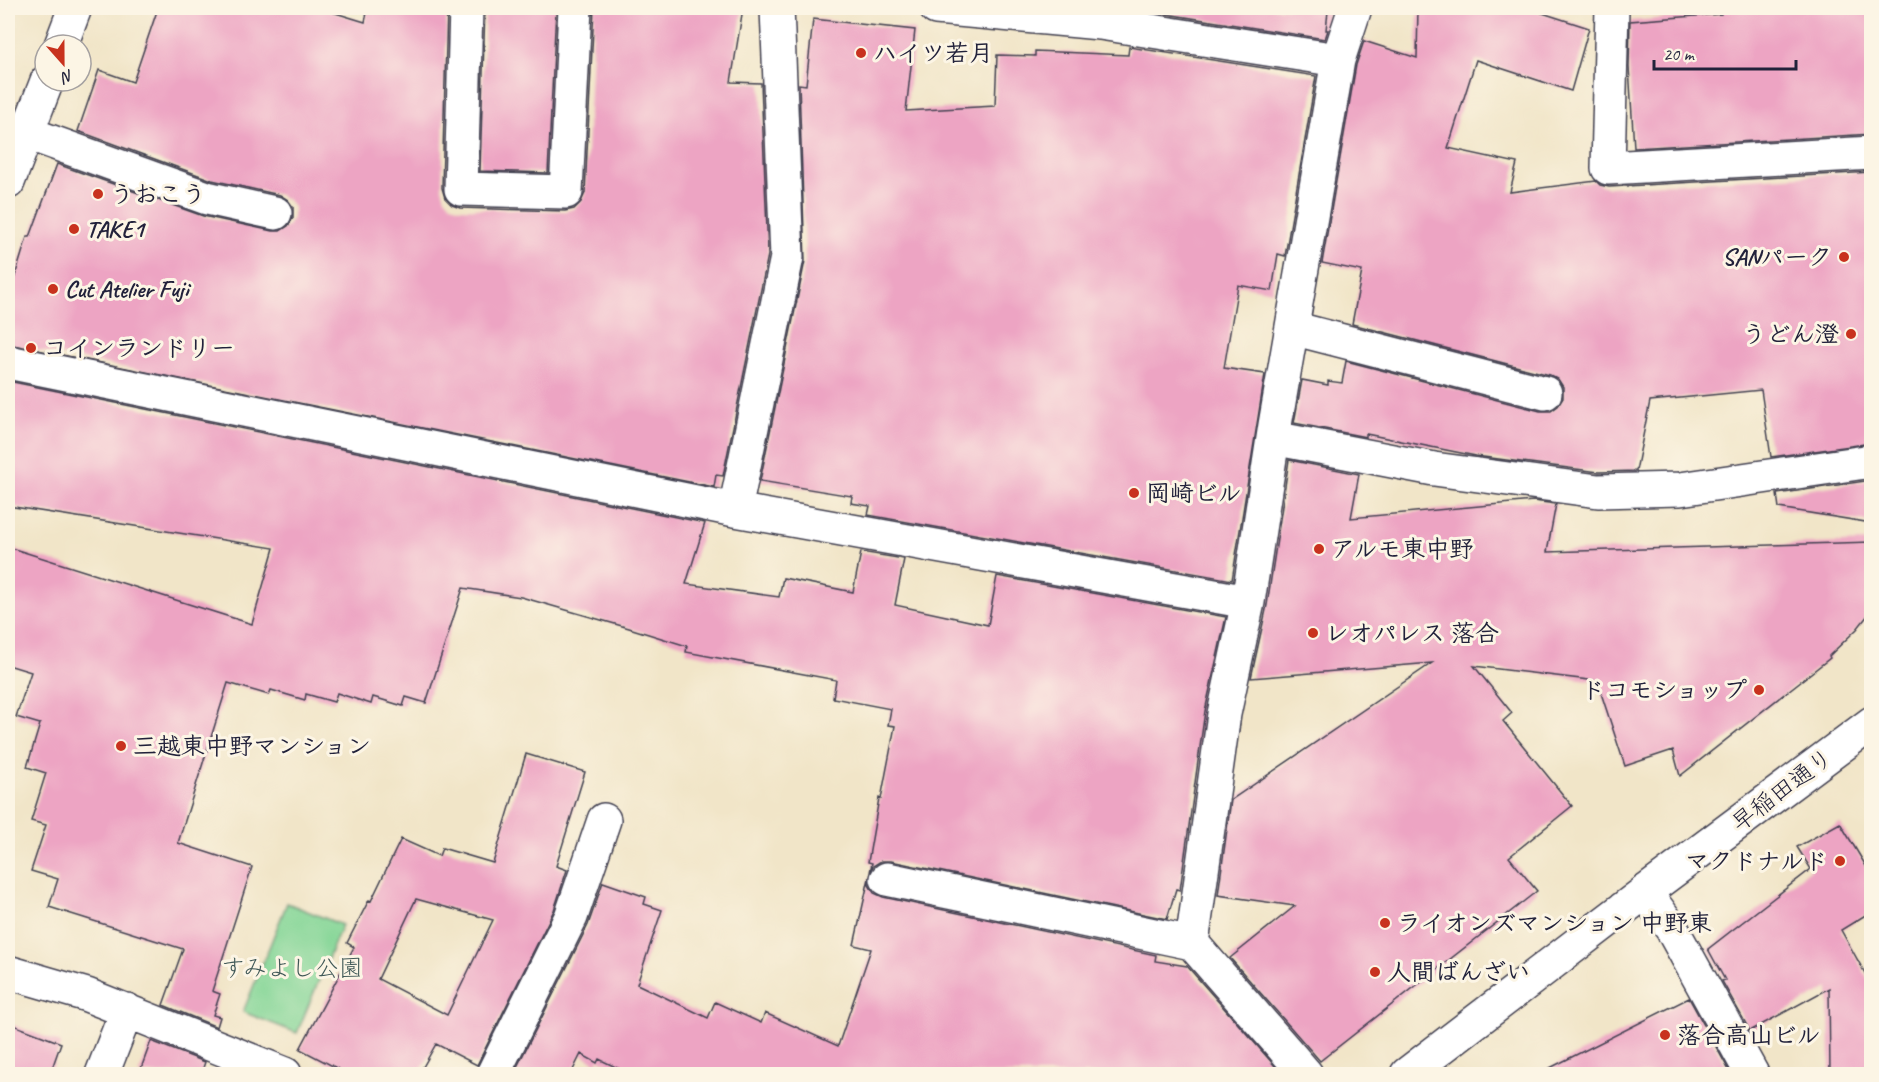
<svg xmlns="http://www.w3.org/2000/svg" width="1879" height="1082" font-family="Caveat,'Klee One',sans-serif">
  <rect width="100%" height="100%" fill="#fcf5e5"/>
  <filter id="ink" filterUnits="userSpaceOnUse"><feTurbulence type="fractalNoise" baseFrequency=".0167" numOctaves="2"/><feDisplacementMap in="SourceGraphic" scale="12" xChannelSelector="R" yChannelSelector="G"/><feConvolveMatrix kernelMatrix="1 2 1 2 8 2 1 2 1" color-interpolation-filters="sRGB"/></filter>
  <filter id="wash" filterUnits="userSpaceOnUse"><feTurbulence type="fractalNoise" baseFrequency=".008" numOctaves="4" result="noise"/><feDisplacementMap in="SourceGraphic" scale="24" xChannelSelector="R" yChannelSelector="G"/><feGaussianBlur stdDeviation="1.35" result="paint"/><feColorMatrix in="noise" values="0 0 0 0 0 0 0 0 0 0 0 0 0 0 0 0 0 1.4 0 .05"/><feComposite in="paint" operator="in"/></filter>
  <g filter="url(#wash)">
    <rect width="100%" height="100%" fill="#f1e5c8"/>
    <!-- green -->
    <path fill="#85d697" stroke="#547c69" stroke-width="1.5" d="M287,903l55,22 -45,108 -54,-21z"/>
    <g id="blocks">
      <!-- building -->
      <path fill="#eda4c3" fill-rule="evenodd" d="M158,8h161l46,14 3,-14h79l-5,180 3,10 7,7 8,3 105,3 9,-2 7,-7 4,-9 9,-185h149l-12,74 30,1 7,172 -45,221 -7,-1 -2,12 -706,-143v-45l19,-62h3l27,-73 146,52 69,15h8l8,-5 5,-8v-11l-5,-7 -8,-5 -68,-15 -134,-49 21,-61 34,12z
        M485,8h71l-8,165 -68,-2z
        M1135,8h167l26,3 -2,19h2l-3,9 -190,-30z
        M1418,8h109l62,20 -18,63 -95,-31 -28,88 69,15 -7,29 86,-11 4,4 9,2 263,-15v271l-101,14 -10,-67 -111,11 -14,70 -37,1 -123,-16 -110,-22v3l-72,-14 8,-43 26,5v-4l14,2 4,-22 194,50h11l7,-5 5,-8v-11l-5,-8 -8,-4 -198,-51 10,-53 -40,-8 34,-198 8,-24 53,17z
        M1721,8h151v126l-238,14 -5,-81 1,-46 91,-7z
        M813,19l102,11 -9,81 89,-5 2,-51 38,1v-5l93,4 1,-8 187,29 -31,180 -7,-2 -6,37 -34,-6 -14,83 41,6 -33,206 -364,-65 2,-9 -19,-3 1,-7 -92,-15 45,-220 -6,-177 7,1z
        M8,381l697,142 -19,61 93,13 4,-19 70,14 8,-40 43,7 -9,46 93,20 9,-49 229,41 -21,94 -25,179 -4,-1 -9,30 -276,-58h-10l-8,5 -3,6 2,-9 -4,-1 11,-64 2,1 14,-73 -7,-1 3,-16 -58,-11 3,-18 -150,-28 1,-6 -58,-18 -108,-31 -58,-9 -37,115 -20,-6 -3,9 -30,-9 -2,7 -34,-11 -3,9 -28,-8 -1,6 -34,-10 -2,5 -41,-12 -50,160 74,24 -40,124 8,3 -7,21 7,2 -3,10 -54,-22 20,-56 -134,-42 9,-28 -27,-8 15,-46 -15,-4 15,-48 -19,-6 13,-43 -24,-7 15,-45 -23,-7v-118l244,77 22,-76 -266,-42z
        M1289,460l70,14 -8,44 182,-17 23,3 -9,48 325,-10v68l-15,19 -28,27 1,2 -150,118 -7,-26 -48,16 -28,-85 -123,-15 38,47 -9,8 69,85 -63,51 28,34 -217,170 -90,-103 65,-52 -77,-11 13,-95 201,-137 -181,15 16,-73z
        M1872,480v43l-93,-15 -2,-14z
        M526,754l59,18 -29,94 11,4 -13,40 -77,155 -41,-21 -17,30h-71l-48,-25 54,-102 -7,-4 22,-43 2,1 30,-62 38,17 3,-8 51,15zM416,899l77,21 -46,95 -69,-36z
        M1840,823l32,53v35l-31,19 31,56v88h-42l-1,-86 -79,43 -28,-50 3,-1 -17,-31 103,-80 -14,-22z
        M869,878v7l5,8 9,4 273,58 -1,6 32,5 95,108h-652l-31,-15 -2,4 -16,-9 -10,20h-48l-8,-3 73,-146 15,-43 43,15 -2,7 18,6 -25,74 71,34 7,-16 46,21 4,-10 73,33 33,-97 -17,-4z
        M1689,998l42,76h-193z
        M8,1023l53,20 -11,31h-42z
        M151,1041l54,21 -4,12h-62z"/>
    </g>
  </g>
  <g filter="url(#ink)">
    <use href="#blocks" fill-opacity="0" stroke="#413f50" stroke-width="1.5"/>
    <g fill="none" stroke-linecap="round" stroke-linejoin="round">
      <defs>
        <path id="minor" d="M466,8l-5,181 105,3 9,-184
          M936,8l164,15 238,37
          M1612,8l-4,160 264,-15
          M61,45l14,-37
          M27,133l180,65 68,15
          M8,182l39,-101
          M1292,328l253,65
          M8,362l727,148 513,92
          M1273,438l161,31 164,22 82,-2 192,-28
          M735,510l52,-253 -10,-249
          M887,879l305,64
          M1645,892l27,37 80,145
          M8,972l79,23 198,79
          M102,1074l25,-64
          M493,1074l78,-157 33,-97
          M1306,1074l-114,-131 32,-229 24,-112 27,-177 63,-365 17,-52"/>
        <path id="major" d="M1407,1074l238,-182 227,-169"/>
      </defs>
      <!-- minor casing -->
      <use href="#minor" stroke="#413f50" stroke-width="36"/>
      <!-- major casing -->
      <use href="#major" stroke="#413f50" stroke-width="36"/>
      <!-- minor -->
      <use href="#minor" stroke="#fff" stroke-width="33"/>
      <!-- major -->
      <use href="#major" stroke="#fff" stroke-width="33"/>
    </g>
  </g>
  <!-- markers -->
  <g fill="#c8321e" stroke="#fcf5e5" stroke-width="2">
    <circle cx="861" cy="53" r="6"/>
    <circle cx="98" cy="194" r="6"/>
    <circle cx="74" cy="229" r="6"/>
    <circle cx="1844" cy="257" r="6"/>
    <circle cx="53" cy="289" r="6"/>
    <circle cx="1851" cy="334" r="6"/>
    <circle cx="31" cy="348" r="6"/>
    <circle cx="1134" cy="493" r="6"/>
    <circle cx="1319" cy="549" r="6"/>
    <circle cx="1313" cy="633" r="6"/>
    <circle cx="1759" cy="690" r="6"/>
    <circle cx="121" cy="746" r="6"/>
    <circle cx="1840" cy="861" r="6"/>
    <circle cx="1385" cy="923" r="6"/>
    <circle cx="1375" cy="972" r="6"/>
    <circle cx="1665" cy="1035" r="6"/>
  </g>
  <g text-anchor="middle" stroke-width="6" stroke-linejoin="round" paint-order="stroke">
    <!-- poi labels -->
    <g font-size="24" font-weight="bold" fill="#22223b" stroke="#fcf5e5" text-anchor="start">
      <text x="873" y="61">ハイツ若月</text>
      <text x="110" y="202">うおこう</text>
      <text x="86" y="237">TAKE1</text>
      <text x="1832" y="265" text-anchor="end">SANパーク</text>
      <text x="65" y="297">Cut Atelier Fuji</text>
      <text x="1839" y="342" text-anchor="end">うどん澄</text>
      <text x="43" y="356">コインランドリー</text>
      <text x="1146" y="501">岡崎ビル</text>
      <text x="1331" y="557">アルモ東中野</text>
      <text x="1325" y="641">レオパレス 落合</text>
      <text x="1747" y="698" text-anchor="end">ドコモショップ</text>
      <text x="133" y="754">三越東中野マンション</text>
      <text x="1828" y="869" text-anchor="end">マクドナルド</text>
      <text x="1397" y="931">ライオンズマンション 中野東</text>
      <text x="1387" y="980">人間ばんざい</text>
      <text x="1677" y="1043">落合高山ビル</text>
    </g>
    <!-- street labels -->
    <g font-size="24" fill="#22223b" stroke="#fcf5e5">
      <text transform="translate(1782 790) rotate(-37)" y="8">早稲田通り</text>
    </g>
    <!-- park labels -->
    <g font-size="24" fill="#405857" stroke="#fcf5e5">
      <text x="292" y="976">すみよし公園</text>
    </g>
  </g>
  <!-- margin -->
  <rect width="1879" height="1082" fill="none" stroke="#fcf5e5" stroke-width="30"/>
  <!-- north arrow -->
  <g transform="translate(63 63) rotate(159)"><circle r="28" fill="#fcf5e5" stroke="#a5a1a1" stroke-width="1.5"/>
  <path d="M0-4.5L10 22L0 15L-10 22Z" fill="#c8321e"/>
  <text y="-9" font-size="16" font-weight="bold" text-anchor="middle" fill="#22223b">N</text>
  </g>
  <!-- scale -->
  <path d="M1654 60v9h142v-9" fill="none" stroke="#22223b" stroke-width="3"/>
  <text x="1663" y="60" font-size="18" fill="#22223b" stroke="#fcf5e5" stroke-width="4.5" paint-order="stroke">20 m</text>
</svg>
